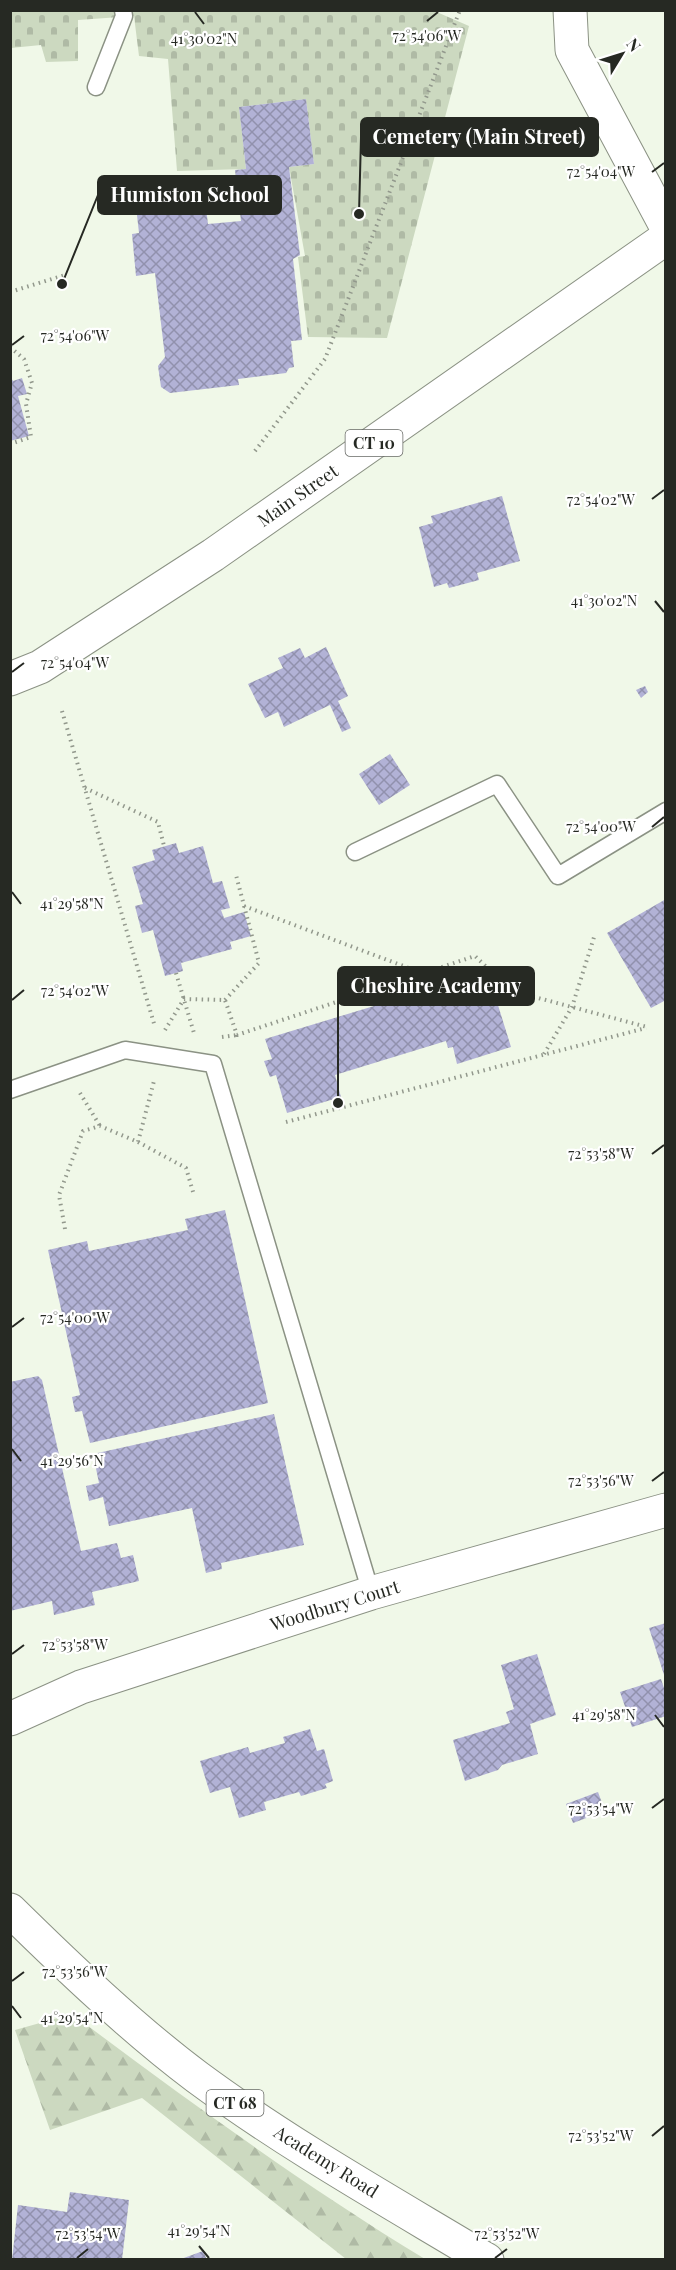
<svg xmlns="http://www.w3.org/2000/svg" width="676" height="2270" font-family="'Playfair Display',serif">
  <defs>
    <pattern id="forest-firs" width="22" height="20" patternUnits="userSpaceOnUse" patternTransform="scale(1.5)"><rect width="22" height="20" fill="#ccd9c0"/><path d="M5 1l3.5 6h-7zM16 11l3.5 6h-7z" fill="#afbaa5"/></pattern>
    <pattern id="cemetery-stones" width="16" height="16" patternUnits="userSpaceOnUse" patternTransform="scale(1.5)"><rect width="16" height="16" fill="#ccd9c0"/><path d="M2 7V4a2 2 0 0 1 4 0v3zM10 15v-3a2 2 0 0 1 4 0v3z" fill="#afbaa5"/></pattern>
    <pattern id="building-cross-hatch" width="8" height="8" patternUnits="userSpaceOnUse" patternTransform="scale(1.5)"><rect width="8" height="8" fill="#b2b2d6"/><path d="M0 0l8 8M0 8l8-8" fill="none" stroke="#9191ad"/></pattern>
  </defs>
  <rect width="100%" height="100%" fill="#f0f8e8"/>
  <!-- forest -->
  <path fill="url(#forest-firs)" d="M72,2014c115,86 231,171 353,245h-79l-204,-161 -92,32 -35,-100z"/>
  <!-- cemetery -->
  <path fill="url(#cemetery-stones)" d="M11,10h421l37,16 -82,312 -79,-1 -10,-80 7,-1 -16,-89 25,-3 -8,-65 -67,8 7,62 -69,2 -9,-112 -29,-3 -5,-40 -56,4v41l-32,1 -5,-17 -30,3z"/>
  <!-- building -->
  <path fill="url(#building-cross-hatch)" d="M306,99l8,65 -25,3 11,88 -7,4 9,81 -11,1 3,26 -5,1 -3,5 -48,6 1,6 -69,8 -9,-6 -3,-21 7,-9 -10,-84 -19,3 -4,-42 7,-1 -3,-27 28,-3 -1,-6 41,-5 4,32 33,-3 -6,-51 11,-1 -7,-62z
    M10,376l3,5 9,-3 5,16 -9,2 11,40 -19,5z
    M502,496l18,65 -43,12 2,7 -30,8 -2,-5 -13,4 -15,-60 14,-4 -2,-7z
    M326,647l22,49 -10,5 13,27 -9,4 -12,-27 -46,22 -6,-15 -13,6 -17,-34 35,-16 -5,-10 22,-10 5,10z
    M645,686l3,6 -7,6 -5,-8z
    M390,754l20,31 -31,20 -20,-31z
    M176,843l3,10 24,-7 10,37 9,-2 8,27 -9,2 3,8 20,-6 7,24 -21,6 2,7 -51,14 2,8 -18,5 -12,-46 -11,3 -7,-27 8,-2 -11,-37 23,-7 -3,-10z
    M666,899v101l-15,8 -44,-75z
    M488,973l23,74 -54,17 -4,-17 -5,1 -2,-7 -111,34 6,22 -54,16 -11,-38 -6,2 -6,-16 8,-2 -7,-20 185,-56 6,-5 1,5z
    M225,1210l43,193 -178,40 -8,-32 -7,1 -3,-15 8,-2 -32,-145 39,-9 2,10 99,-21 -3,-11z
    M38,1376l4,4 39,171 36,-8 4,15 12,-3 6,26 -47,11 3,13 -41,10 -2,-14 -42,10v-229z
    M274,1414l30,131 -83,18 1,6 -16,4 -14,-65 -83,18 -6,-29 -14,4 -3,-15 13,-3 -6,-29z
    M666,1623v55h-1l-16,-50z
    M537,1654l19,61 -26,9 8,30 -36,11 -4,5 -33,11 -12,-41 57,-17 -4,-11 8,-3 -13,-44z
    M661,1679l5,15v22l-34,11 -12,-35z
    M310,1729l7,22 7,-2 9,32 -8,3 2,4 -26,8 -2,-4 -35,10 2,8 -27,8 -9,-31 -20,6 -10,-32 48,-14 2,6 35,-10 -2,-6z
    M598,1792l7,19 -32,12 -7,-19z
    M70,2192l59,8 -7,60h-110l6,-55 49,7z
    M203,2251l4,9h-26v-1z"/>
  <g fill="none" stroke-linecap="round" stroke-linejoin="round">
    <defs>
      <path id="lane" d="M96,87l28,-71 -1,-6
        M355,852l142,-68 61,92 108,-65
        M10,1090l115,-40 88,14 158,529"/>
      <path id="street" d="M10,1719l71,-32 290,-94 295,-83"/>
      <path id="primary" d="M570,10l2,40 94,176
        M10,1910c58,57 123,119 187,167 92,68 192,124 290,183"/>
      <path id="highway" d="M10,679l30,-12 173,-112 453,-317"/>
    </defs>
    <!-- lane casing -->
    <use href="#lane" stroke="#8b9284" stroke-width="19"/>
    <!-- street casing -->
    <use href="#street" stroke="#8b9284" stroke-width="35"/>
    <!-- primary casing -->
    <use href="#primary" stroke="#8b9284" stroke-width="35"/>
    <!-- highway casing -->
    <use href="#highway" stroke="#8b9284" stroke-width="35"/>
    <!-- path -->
    <path stroke="#92988c" stroke-width="4" stroke-dasharray="1.5 4.5" stroke-linecap="butt" d="M10,292l55,-17
      M10,347l14,12 8,24 -6,21 5,33 -21,7
      M255,451l70,-92 135,-349
      M62,711l93,316
      M85,788l73,34 6,24
      M244,906l178,67
      M176,973l18,60
      M225,1000l34,-37 -23,-88
      M165,1030l19,-31 41,1 12,35 238,-79 37,35 135,36
      M222,1037l15,-2
      M544,1054l28,-47 23,-73
      M80,1093l20,33
      M286,1122l360,-94
      M138,1142l48,26 8,27
      M65,1229l-6,-34 24,-64 17,-5 38,16 16,-61"/>
    <!-- lane -->
    <use href="#lane" stroke="#fff" stroke-width="16"/>
    <!-- street -->
    <use href="#street" stroke="#fff" stroke-width="33"/>
    <!-- primary -->
    <use href="#primary" stroke="#fff" stroke-width="33"/>
    <!-- highway -->
    <use href="#highway" stroke="#fff" stroke-width="33"/>
  </g>
  <!-- ticks -->
  <path fill="none" stroke="#262923" stroke-width="2" d="M195,12l9,12M427,21l11,-9M652,172l12,-9M12,345l12,-9M652,499l12,-9M655,601l9,11M12,672l12,-9M652,827l12,-10M12,892l9,12M12,1000l12,-10M652,1154l12,-9M12,1327l12,-9M12,1449l9,12M652,1481l12,-9M12,1654l12,-9M655,1715l9,12M652,1808l12,-9M12,1981l12,-9M12,2006l9,12M652,2136l12,-10M199,2246l10,12M77,2258l11,-9M495,2258l12,-9"/>
  <g text-anchor="middle" stroke-width="4.5" stroke-linejoin="round" paint-order="stroke">
    <!-- shield labels -->
    <g fill="#fff" stroke="#676965" stroke-width="1.5">
      <rect x="345.5" y="430" width="57" height="26" rx="4.5"/>
      <rect x="206.5" y="2090" width="57" height="26" rx="4.5"/>
    </g>
    <g font-size="16" font-weight="bold" fill="#262923">
      <text x="374" y="449">CT 10</text>
      <text x="235" y="2109">CT 68</text>
    </g>
    <!-- street labels -->
    <g font-size="18" fill="#262923" stroke="#fff">
      <text transform="translate(298 496) rotate(-35)" y="6">Main Street</text>
      <text transform="translate(335 1606) rotate(-17)" y="6">Woodbury Court</text>
      <text transform="translate(326 2162) rotate(32)" y="6">Academy Road</text>
    </g>
  </g>
  <g font-size="15" text-anchor="middle" fill="#262923" stroke="#fff" stroke-width="4.5" stroke-linejoin="round" paint-order="stroke">
    <text x="427" y="41">72°54'06"W</text>
    <text x="204" y="44">41°30'02"N</text>
    <text x="601" y="177">72°54'04"W</text>
    <text x="75" y="341">72°54'06"W</text>
    <text x="601" y="505">72°54'02"W</text>
    <text x="604" y="606">41°30'02"N</text>
    <text x="75" y="668">72°54'04"W</text>
    <text x="601" y="832">72°54'00"W</text>
    <text x="72" y="909">41°29'58"N</text>
    <text x="75" y="996">72°54'02"W</text>
    <text x="601" y="1159">72°53'58"W</text>
    <text x="75" y="1323">72°54'00"W</text>
    <text x="72" y="1466">41°29'56"N</text>
    <text x="601" y="1486">72°53'56"W</text>
    <text x="75" y="1650">72°53'58"W</text>
    <text x="604" y="1720">41°29'58"N</text>
    <text x="601" y="1814">72°53'54"W</text>
    <text x="75" y="1977">72°53'56"W</text>
    <text x="72" y="2023">41°29'54"N</text>
    <text x="601" y="2141">72°53'52"W</text>
    <text x="199" y="2236">41°29'54"N</text>
    <text x="88" y="2239">72°53'54"W</text>
    <text x="507" y="2239">72°53'52"W</text>
  </g>
  <!-- callouts -->
  <path fill="none" stroke="#262923" stroke-width="2" d="M359 214L361 137M62 284L98 195M338 1103L338 986"/>
  <g fill="#262923" stroke="#fff" stroke-width="2">
    <circle cx="359" cy="214" r="6"/>
    <circle cx="62" cy="284" r="6"/>
    <circle cx="338" cy="1103" r="6"/>
  </g>
  <g fill="#262923" stroke="#262923" stroke-width="2">
    <rect x="361" y="118" width="237" height="38" rx="6"/>
    <rect x="98" y="176" width="183" height="38" rx="6"/>
    <rect x="338" y="967" width="196" height="38" rx="6"/>
  </g>
  <g font-size="20" text-anchor="middle" font-weight="bold" fill="#fff">
    <text x="479" y="144">Cemetery (Main Street)</text>
    <text x="190" y="202">Humiston School</text>
    <text x="436" y="993">Cheshire Academy</text>
  </g>
  <!-- border -->
  <rect width="676" height="2270" fill="none" stroke="#262923" stroke-width="24"/>
  <!-- north arrow -->
  <g transform="translate(622 54) rotate(52)" stroke="#ffffff" stroke-width="4.5" paint-order="stroke">
  <path d="M0-4.5L10 22L0 15L-10 22Z" fill="#262923"/>
  <text y="-9" font-size="16" font-weight="bold" text-anchor="middle" fill="#262923">N</text>
  </g>
</svg>
